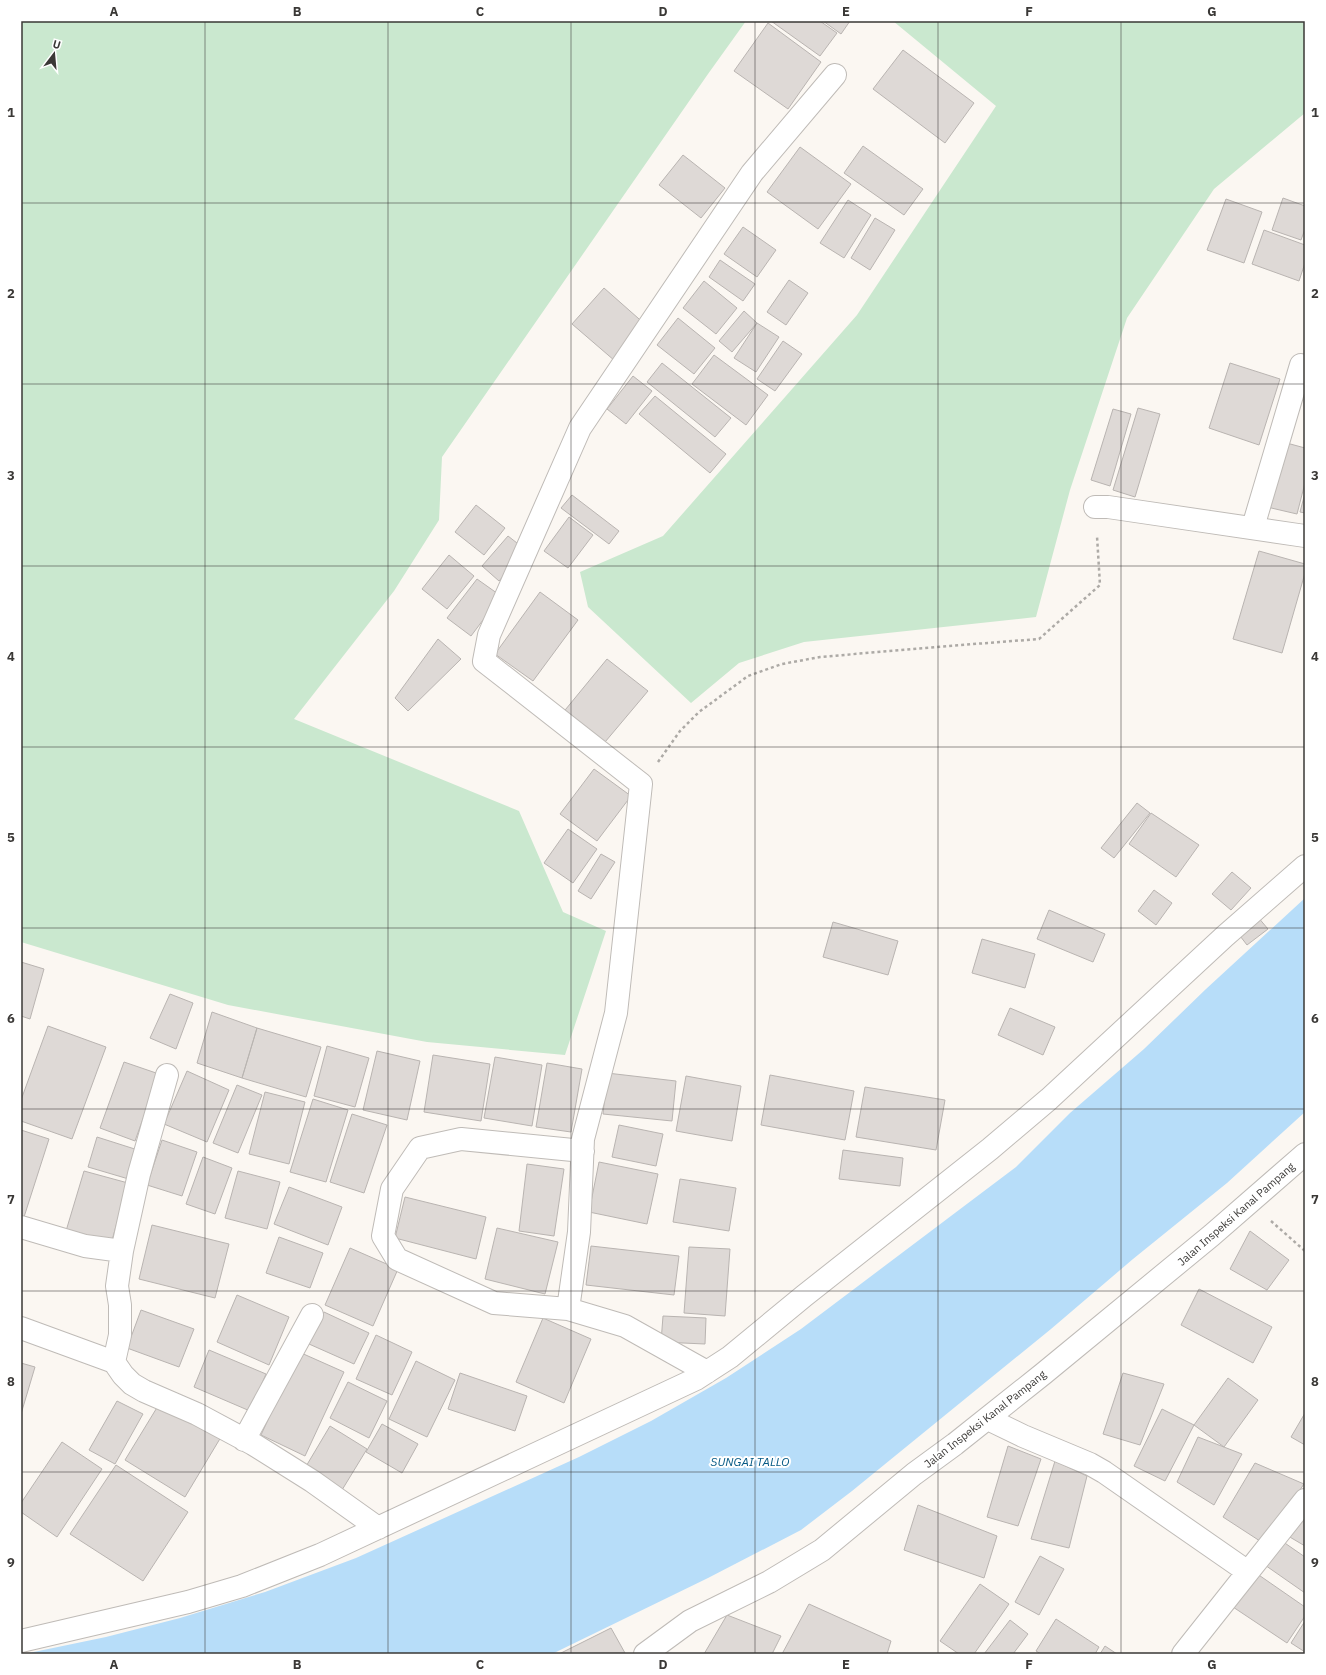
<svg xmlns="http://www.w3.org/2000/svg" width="1326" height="1675" font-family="'IBM Plex Sans',sans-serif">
  <rect width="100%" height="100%" fill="#fbf7f2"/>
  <!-- green -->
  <path fill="#cae8cf" d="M21,21h725l-38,53 -266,383 -3,63 -45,71 -100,128 225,92 44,101 43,19 -41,124 -138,-13 -199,-37 -207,-63z
    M893,21h412v92l-91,76 -87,129 -57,172 -34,127 -232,25 -65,21 -48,40 -103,-96 -8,-35 83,-36 194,-221 139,-209z"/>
  <!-- water -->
  <path fill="#b7ddf9" d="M1305,898v214l-78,71 -94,76 -82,70 -199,162 -51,39 -93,48 -156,76h-528l82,-17 74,-19 85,-26 91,-34 223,-101 72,-36 75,-43 75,-49 215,-162 54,-54 74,-64 62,-60z"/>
  <!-- building -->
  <path fill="#ded9d6" stroke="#b9b4b1" d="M771,21h49l17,12 -17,23z
    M823,21h27l-9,13z
    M768,23l53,39 -33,47 -54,-38z
    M903,50l71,53 -29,40 -72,-54z
    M863,146l60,43 -19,26 -60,-42z
    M800,147l51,37 -33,45 -51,-37z
    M683,155l42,33 -24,30 -42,-33z
    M1283,198l22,8v23l-4,11 -29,-10z
    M1226,199l36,13 -18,51 -37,-13z
    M848,200l23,15 -27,43 -24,-15z
    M875,218l20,12 -25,40 -19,-12z
    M743,227l33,23 -19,27 -33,-23z
    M1264,230l41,15v18l-6,18 -47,-17z
    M720,260l35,24 -12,17 -34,-24z
    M789,280l19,13 -22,32 -19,-13z
    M704,281l33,27 -21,26 -33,-26z
    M604,288l43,38 -32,35 -43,-37z
    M744,311l13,12 -25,29 -13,-11z
    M678,318l37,30 -21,26 -37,-29z
    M757,323l22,14 -23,35 -22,-14z
    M783,341l19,13 -27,37 -18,-12z
    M714,355l54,40 -22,30 -54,-41z
    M662,363l69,55 -16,19 -68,-55z
    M1230,363l50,16 -21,66 -50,-17z
    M633,376l19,15 -26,33 -19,-15z
    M655,396l71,58 -16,19 -71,-59z
    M1138,408l22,6 -25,83 -22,-7z
    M1113,409l18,5 -21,72 -19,-6z
    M1283,442l22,6v35l-8,31 -30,-7z
    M1305,493v20l-5,-1z
    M572,495l47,36 -10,13 -48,-36z
    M476,505l29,23 -21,27 -29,-23z
    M569,517l24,18 -25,33 -24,-17z
    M508,536l18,14 -27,31 -17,-15z
    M1259,551l46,13v9l-23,80 -49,-14z
    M449,555l25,21 -27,33 -25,-20z
    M477,579l24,17 -30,40 -24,-18z
    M540,592l38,28 -45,61 -38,-27z
    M438,639l23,20 -53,52 -13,-13z
    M607,659l41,32 -48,57 -39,-33z
    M594,769l37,27 -34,45 -37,-27z
    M1137,803l13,10 -36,45 -13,-10z
    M1151,813l48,32 -23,32 -47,-33z
    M568,829l29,20 -24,34 -29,-20z
    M601,854l14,8 -24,37 -13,-8z
    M1232,872l19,16 -20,22 -19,-16z
    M1154,890l18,13 -16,22 -18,-14z
    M1049,910l56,24 -12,28 -56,-23z
    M1257,916l11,13 -21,16 -10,-13z
    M833,922l65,19 -10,34 -65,-18z
    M982,939l53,15 -10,34 -53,-15z
    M21,962l23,7 -14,50 -9,-3z
    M170,994l23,9 -17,46 -26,-11z
    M1010,1008l45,19 -12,28 -45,-20z
    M212,1012l45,16 -15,50 -45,-15z
    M48,1026l58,21 -34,92 -51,-18v-21z
    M257,1028l64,19 -15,50 -64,-19z
    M327,1046l42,12 -14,49 -41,-11z
    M377,1051l43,10 -13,59 -44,-10z
    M433,1055l57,9 -9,57 -57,-9z
    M495,1057l47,8 -10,61 -48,-8z
    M124,1062l35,12 -24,67 -35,-13z
    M547,1063l35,6 -11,63 -35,-5z
    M187,1071l42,19 -22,52 -43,-18z
    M607,1073l69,8 -4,40 -69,-7z
    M770,1075l84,16 -9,49 -84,-15z
    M686,1076l55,10 -9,55 -56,-10z
    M237,1085l25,10 -24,58 -25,-10z
    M865,1087l80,13 -9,50 -80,-13z
    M265,1092l40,10 -16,62 -40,-10z
    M313,1099l35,11 -22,72 -36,-10z
    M352,1114l35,11 -23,68 -34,-11z
    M619,1125l44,9 -7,32 -44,-9z
    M21,1130l28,9 -25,78 -3,-1z
    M97,1137l44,14 -9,29 -44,-13z
    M162,1140l35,12 -15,44 -35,-11z
    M843,1150l60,8 -3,28 -61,-7z
    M203,1157l29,11 -17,46 -29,-10z
    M599,1162l59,12 -11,50 -58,-12z
    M527,1164l37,5 -10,67 -35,-5z
    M84,1171l44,12 -17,61 -45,-13z
    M238,1171l42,11 -13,47 -42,-11z
    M680,1179l56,9 -7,43 -56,-9z
    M289,1187l53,20 -14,38 -54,-21z
    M405,1197l81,20 -10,42 -81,-21z
    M152,1225l77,19 -14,54 -76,-19z
    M497,1228l61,14 -13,52 -60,-15z
    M1250,1231l39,29 -22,30 -37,-21z
    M279,1237l44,16 -13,35 -44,-15z
    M591,1246l88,10 -5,39 -88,-10z
    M689,1247l41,2 -5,67 -41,-3z
    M350,1248l48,21 -25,57 -48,-21z
    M1199,1289l73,38 -19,36 -72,-38z
    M237,1295l52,22 -20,48 -52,-23z
    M141,1310l53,19 -15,38 -52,-19z
    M324,1312l45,21 -15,31 -45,-20z
    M663,1316l43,2 -1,26 -44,-2z
    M543,1318l48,21 -27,64 -48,-21z
    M376,1335l36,17 -20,43 -36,-16z
    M209,1350l57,24 -16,37 -56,-24z
    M299,1352l45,20 -39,84 -44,-21z
    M416,1361l39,19 -28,57 -38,-18z
    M21,1363l14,4 -14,47z
    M460,1373l67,23 -12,35 -67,-22z
    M1123,1373l41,11 -24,61 -37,-11z
    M1228,1378l30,22 -34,47 -30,-22z
    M348,1382l39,19 -18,37 -39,-20z
    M117,1401l26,13 -28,50 -26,-14z
    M161,1401l60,36 -36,60 -60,-37z
    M1162,1409l32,16 -29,56 -31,-15z
    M1305,1413v32l-14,-8z
    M382,1424l36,20 -16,29 -36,-21z
    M330,1426l37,23 -25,41 -37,-22z
    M1198,1437l44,17 -28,51 -37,-23z
    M62,1442l40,27 -45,68 -36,-25v-9z
    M1008,1446l33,13 -23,67 -31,-9z
    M1055,1461l32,15 -18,72 -38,-9z
    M1255,1463l49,21 -41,59 -40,-26z
    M116,1465l72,47 -45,69 -73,-47z
    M918,1505l79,31 -13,42 -80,-28z
    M1305,1505v41l-22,-13z
    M1279,1539l26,18v36l-43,-30z
    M1040,1556l24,13 -25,46 -24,-13z
    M1253,1571l52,36v9l-18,27 -57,-38z
    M980,1584l29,20 -35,50h-15l-19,-13z
    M809,1604l82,37 -4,13h-105z
    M727,1615l54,21 -9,18h-68z
    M1056,1619l43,28 -4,7h-54l-5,-3z
    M1010,1620l18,14 -15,20h-29z
    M1305,1621v31l-14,-9z
    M611,1628l14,25 -66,1z
    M1105,1646l12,8h-17z"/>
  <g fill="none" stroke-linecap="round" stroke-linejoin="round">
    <defs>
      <path id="minor" d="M1095,507h13l197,29
        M1253,527l48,-162
        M21,1227l64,19 37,5 -5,35 3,19v30l-6,27
        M122,1251l17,-77 28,-99
        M568,1309l-74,-6 -97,-44 -14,-23 9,-47 28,-41 41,-9 122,12
        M21,1328l93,34 9,13 9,9 12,7 53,23 56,30 59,37 66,47
        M707,1372l-82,-46 -57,-17 11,-77 4,-93 33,-126 25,-229 -157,-123 5,-26 91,-207 172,-255 83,-98
        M988,1419l35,17 67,28 14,8 144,100 -65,82
        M244,1440l68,-125
        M1248,1572l57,-72
        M21,1641l167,-39 54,-16 78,-31 376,-176 34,-22 74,-61 186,-147 59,-50 176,-163 80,-70
        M645,1654l45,-33 79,-39 53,-32 92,-76 41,-30 88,-70 169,-139 93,-81"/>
    </defs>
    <!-- minor casing -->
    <use href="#minor" stroke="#bfbbb7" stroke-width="24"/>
    <!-- path -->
    <path stroke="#adaaa6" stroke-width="2.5" stroke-dasharray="3 3" stroke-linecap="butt" d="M658,762l22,-31 19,-19 49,-36 34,-12 38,-7 128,-11 91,-7 61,-54 -3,-49
      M1271,1221l34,30"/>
    <!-- minor -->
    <use href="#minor" stroke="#fff" stroke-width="22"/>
  </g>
  <!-- grid -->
  <path fill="none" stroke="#3a3836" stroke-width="1" stroke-opacity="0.55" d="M205,21v1633M388,21v1633M571,21v1633M755,21v1633M938,21v1633M1121,21v1633M21,203h1284M21,384h1284M21,566h1284M21,747h1284M21,928h1284M21,1109h1284M21,1291h1284M21,1472h1284"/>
  <g text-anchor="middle" stroke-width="4" stroke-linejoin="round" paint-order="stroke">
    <!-- street labels -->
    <g font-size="11" fill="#3a3836" stroke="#fff">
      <text transform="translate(1236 1214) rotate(-41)" y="4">Jalan Inspeksi Kanal Pampang</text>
      <text transform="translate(985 1419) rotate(-38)" y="4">Jalan Inspeksi Kanal Pampang</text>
    </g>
    <!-- water labels -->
    <g font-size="12" font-style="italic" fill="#055984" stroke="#fff">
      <text x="750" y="1466">SUNGAI TALLO</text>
    </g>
  </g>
  <!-- border -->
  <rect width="1326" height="1675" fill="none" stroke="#ffffff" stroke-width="44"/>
  <!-- north arrow -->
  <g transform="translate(54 54) rotate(16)" stroke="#ffffff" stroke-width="3" paint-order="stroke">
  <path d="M0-3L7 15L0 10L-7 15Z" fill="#3a3836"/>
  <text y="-6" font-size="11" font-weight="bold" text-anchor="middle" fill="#3a3836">U</text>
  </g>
  <rect x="22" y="22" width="1282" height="1631" fill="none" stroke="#3a3836" stroke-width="1.5"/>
  <g font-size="13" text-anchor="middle" font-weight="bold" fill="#3a3836">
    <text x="114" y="16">A</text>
    <text x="297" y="16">B</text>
    <text x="480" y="16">C</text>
    <text x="663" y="16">D</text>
    <text x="846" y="16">E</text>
    <text x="1029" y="16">F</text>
    <text x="1212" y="16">G</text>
    <text x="11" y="117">1</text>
    <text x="1315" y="117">1</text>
    <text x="11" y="298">2</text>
    <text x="1315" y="298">2</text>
    <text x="11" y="480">3</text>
    <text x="1315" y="480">3</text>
    <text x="11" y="661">4</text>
    <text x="1315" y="661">4</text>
    <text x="11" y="842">5</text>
    <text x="1315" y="842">5</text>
    <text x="11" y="1023">6</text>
    <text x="1315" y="1023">6</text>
    <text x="11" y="1204">7</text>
    <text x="1315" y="1204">7</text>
    <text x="11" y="1386">8</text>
    <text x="1315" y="1386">8</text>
    <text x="11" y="1567">9</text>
    <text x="1315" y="1567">9</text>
    <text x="114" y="1669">A</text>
    <text x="297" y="1669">B</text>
    <text x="480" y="1669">C</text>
    <text x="663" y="1669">D</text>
    <text x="846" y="1669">E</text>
    <text x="1029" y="1669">F</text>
    <text x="1212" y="1669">G</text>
  </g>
</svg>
